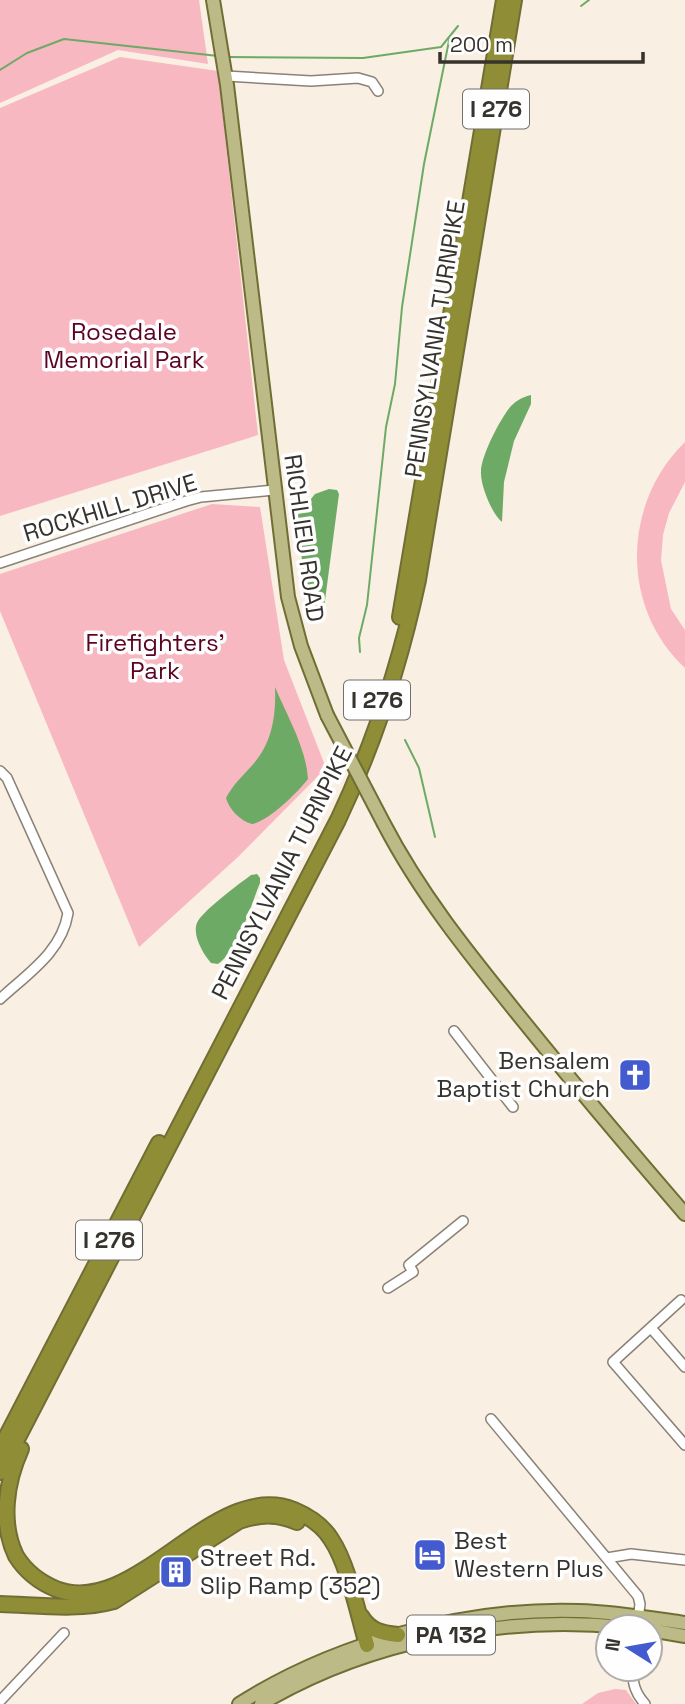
<svg xmlns="http://www.w3.org/2000/svg" width="685" height="1704" font-family="'Space Grotesk',sans-serif">
  <rect width="100%" height="100%" fill="#f9efe2"/>
  <!-- green -->
  <path fill="#f8b8c1" d="M0,0h199l9,64 -90,-14 -118,53z
    M120,57l98,14 40,364 -258,81v-408z
    M685,442v40l-16,31 -6,22 -2,25 10,49 14,21v38c-65,-60 -63,-165 0,-226z
    M212,504l48,3 24,153 42,108 -87,88 -100,91 -139,-336v-37z
    M615,1689l11,1 10,14h-54l16,-11z"/>
  <!-- water -->
  <path fill="#6daa65" d="M531,395v9l-17,37 -10,41 -2,40c-10,-8 -22,-37 -21,-51 0,-15 20,-54 30,-65 6,-6 12,-9 20,-11z
    M329,489l8,1 2,4 -15,114 -3,8h-4l-14,-47 -6,-53 18,-22z
    M275,687c12,29 31,60 33,92 -11,14 -39,42 -56,45 -12,-3 -23,-15 -26,-26 7,-14 19,-24 29,-36 18,-22 21,-48 20,-75z
    M257,874l3,4v5c-9,22 -22,67 -42,81l-7,-1c-8,-9 -19,-28 -14,-40 5,-12 42,-39 54,-48z"/>
  <g fill="none" stroke-linecap="round" stroke-linejoin="round">
    <!-- stream -->
    <path stroke="#6daa65" stroke-width="2" d="M581,6l8,-6
      M228,57l135,1 78,-11 17,-21
      M0,70l27,-17 37,-14 154,17
      M360,652l-1,-14 8,-33 19,-178 9,-43 7,-77 22,-143 26,-128
      M405,740l14,28 16,69"/>
    <defs>
      <path id="minor" d="M226,76l85,5 47,-3 14,4 6,9
        M0,563l186,-62 15,-4 73,-7
        M0,771l7,7 61,135c-6,39 -41,61 -68,86
        M454,1031l59,76
        M388,1288l25,-16 -4,-7 54,-44
        M681,1300l-68,62 72,83
        M651,1328l34,39
        M491,1419l147,177 2,8 -3,23
        M607,1558l24,-4 54,6
        M632,1669c1,15 3,24 13,35
        M0,1701l64,-68"/>
      <path id="major" d="M213,0l14,85 61,512 13,49 26,69
        M384,824c37,71 86,131 136,193 54,67 109,132 165,197
        M650,1630l35,6
        M239,1704c96,-61 227,-97 340,-93 36,1 71,7 106,12
        M261,1704c106,-63 240,-89 362,-77"/>
      <path id="highway" d="M400,617l104,-617
        M0,1449l159,-306
        M21,1449c-15,33 -21,74 -5,107 10,16 23,26 40,33 80,31 157,-111 238,-79 14,6 29,16 37,29 17,25 27,75 36,106
        M0,1472l338,-652c37,-78 62,-156 80,-240l96,-580
        M0,1604c38,1 77,7 114,-3l125,-80c21,-7 37,-8 58,1
        M361,1616c9,15 20,17 37,19"/>
    </defs>
    <!-- minor casing -->
    <use href="#minor" stroke="#8a8276" stroke-width="12"/>
    <!-- major casing -->
    <use href="#major" stroke="#706e34" stroke-width="16"/>
    <!-- highway casing -->
    <use href="#highway" stroke="#706e34" stroke-width="18"/>
    <!-- minor -->
    <use href="#minor" stroke="#fff" stroke-width="9"/>
    <!-- major -->
    <use href="#major" stroke="#bcbb87" stroke-width="12"/>
    <!-- highway -->
    <use href="#highway" stroke="#8f8e37" stroke-width="14"/>
    <defs>
      <path id="major-bridge" d="M327,715l57,109"/>
    </defs>
    <!-- major-bridge casing -->
    <use href="#major-bridge" stroke="#706e34" stroke-width="16" stroke-linecap="butt"/>
    <!-- major-bridge -->
    <use href="#major-bridge" stroke="#bcbb87" stroke-width="12"/>
  </g>
  <!-- icons -->
  <defs>
    <symbol id="church-square" viewBox="-11 -11 22 22"><rect x="-9" y="-9" width="18" height="18" rx="4" fill="#435bce" stroke="#fefefe"/><path d="M-1.2-6h2.4v3.5h3.3v2.4h-3.3V6h-2.4V-.1h-3.3v-2.4h3.3Z" fill="#fff"/></symbol>
    <symbol id="hotel-square" viewBox="-11 -11 22 22"><rect x="-9" y="-9" width="18" height="18" rx="4" fill="#435bce" stroke="#fefefe"/><path d="M-6-4.5h1.5V1H6V5H4.5V3h-9V5H-6ZM-4 0a1.8 1.8 0 1 1 3.6 0ZM.5 0V-2.5h3Q6-2.5 6 0Z" fill="#fff"/></symbol>
    <symbol id="building-square" viewBox="-11 -11 22 22"><rect x="-9" y="-9" width="18" height="18" rx="4" fill="#435bce" stroke="#fefefe"/><path d="M-4-6H4V6H1V3H-1V6H-4ZM-2.5-4.3h1.7v1.8h-1.7ZM.8-4.3h1.7v1.8H.8ZM-2.5-1h1.7V.8h-1.7ZM.8-1h1.7V.8H.8Z" fill="#fff"/></symbol>
  </defs>
  <g fill-rule="evenodd">
    <use href="#church-square" x="616" y="1056" width="38" height="38"/>
    <use href="#hotel-square" x="411" y="1536" width="38" height="38"/>
    <use href="#building-square" x="157" y="1553" width="38" height="38"/>
  </g>
  <g text-anchor="middle" stroke-width="7" stroke-linejoin="round" paint-order="stroke">
    <!-- shield labels -->
    <g fill="#fefefe" stroke="#726f6c" stroke-width="2">
      <rect x="463" y="89.5" width="66" height="39" rx="5"/>
      <rect x="344" y="680.5" width="66" height="39" rx="5"/>
      <rect x="76" y="1220.5" width="66" height="39" rx="5"/>
      <rect x="407" y="1615.5" width="88" height="39" rx="5"/>
    </g>
    <g font-size="23" font-weight="bold" fill="#36322d">
      <text x="496" y="117">I 276</text>
      <text x="377" y="708">I 276</text>
      <text x="109" y="1248">I 276</text>
      <text x="451" y="1643">PA 132</text>
    </g>
    <!-- park labels -->
    <g font-size="24" fill="#5b0322" stroke="#fefefe">
      <text x="124" y="340">Rosedale<tspan x="124" dy="28">Memorial Park</tspan></text>
      <text x="155" y="651">Firefighters'<tspan x="155" dy="28">Park</tspan></text>
    </g>
    <!-- street labels -->
    <g font-size="24" fill="#36322d" stroke="#fefefe">
      <text transform="translate(435 339) rotate(-81)" y="8">PENNSYLVANIA TURNPIKE</text>
      <text transform="translate(110 508) rotate(-17)" y="8">ROCKHILL DRIVE</text>
      <text transform="translate(304 538) rotate(82)" y="8">RICHLIEU ROAD</text>
      <text transform="translate(282 873) rotate(-63)" y="8">PENNSYLVANIA TURNPIKE</text>
    </g>
    <!-- poi labels -->
    <g font-size="24" fill="#36322d" stroke="#fefefe" text-anchor="start">
      <text x="610" y="1069" text-anchor="end">Bensalem<tspan x="610" dy="28">Baptist Church</tspan></text>
      <text x="454" y="1549">Best<tspan x="454" dy="28">Western Plus</tspan></text>
      <text x="200" y="1566">Street Rd.<tspan x="200" dy="28">Slip Ramp (352)</tspan></text>
    </g>
  </g>
  <!-- north arrow -->
  <g transform="translate(629 1648) rotate(281)"><circle r="33" fill="#fefefe" stroke="#aeacaa" stroke-width="2"/>
  <path d="M0-5L12 26L0 18L-12 26Z" fill="#435bce"/>
  <text y="-10" font-size="19" font-weight="bold" text-anchor="middle" fill="#36322d">N</text>
  </g>
  <!-- scale -->
  <path d="M440 52v10h203v-10" fill="none" stroke="#36322d" stroke-width="3.5"/>
  <text x="450" y="52" font-size="21" fill="#36322d" stroke="#fefefe" stroke-width="5" paint-order="stroke">200 m</text>
</svg>
